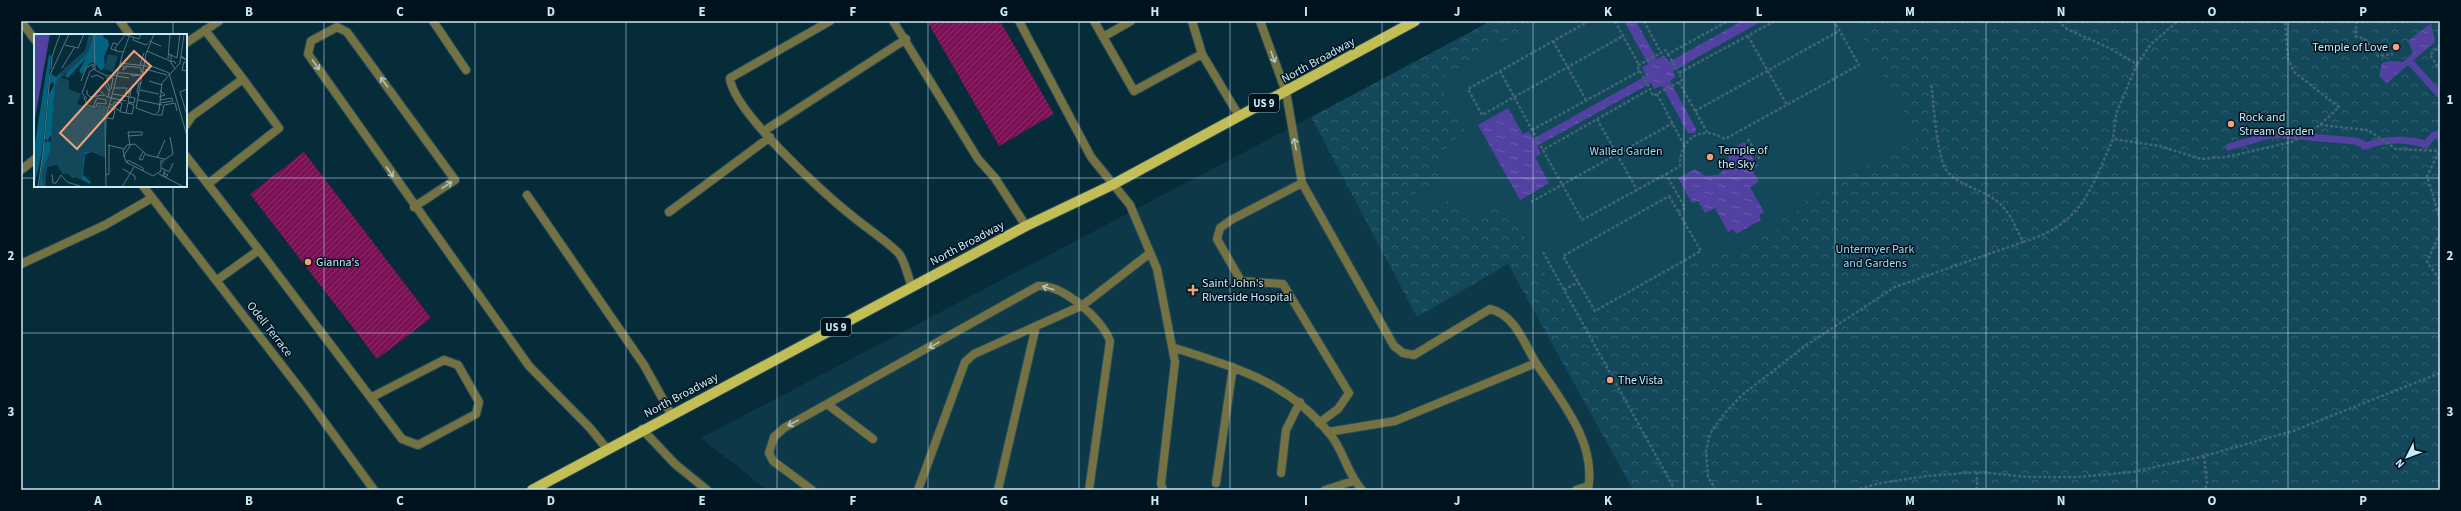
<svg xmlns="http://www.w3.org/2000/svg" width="2461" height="511" font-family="'Source Sans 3',sans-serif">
  <defs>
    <pattern id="park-crowns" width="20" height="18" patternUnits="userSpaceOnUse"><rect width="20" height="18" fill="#13475a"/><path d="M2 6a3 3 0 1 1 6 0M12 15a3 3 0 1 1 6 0" fill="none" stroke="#346272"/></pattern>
    <pattern id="water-ripples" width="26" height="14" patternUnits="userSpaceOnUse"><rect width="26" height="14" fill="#5241a1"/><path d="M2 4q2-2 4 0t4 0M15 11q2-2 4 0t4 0" fill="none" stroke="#6a5daf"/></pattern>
    <pattern id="building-hatch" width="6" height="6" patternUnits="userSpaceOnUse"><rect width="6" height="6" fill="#791154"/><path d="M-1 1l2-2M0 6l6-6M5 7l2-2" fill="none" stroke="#8b346d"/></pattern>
  </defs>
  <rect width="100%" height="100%" fill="#062b39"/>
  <!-- built -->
  <path fill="#0d3848" d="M1311,117l106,199 91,-53 125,227h-866l-66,-52z"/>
  <!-- park -->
  <path fill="url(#park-crowns)" d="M1491,21h949v469h-807l-125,-226 -91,53 -106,-200z"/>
  <!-- garden -->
  <path fill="#13475a" d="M1542,21h311l65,116 -114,63 3,5 -30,17 3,5 -48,27 -3,-6 -29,17 -3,-5 -121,68 -70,-125c-17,12 -42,14 -56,-3l-24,11 -10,-18 24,-12c-5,-21 7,-41 27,-48l-30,-53z"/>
  <!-- water -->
  <path fill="url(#water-ripples)" d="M1624,21h12l21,38 7,-4 5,7 73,-41h20l-89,50 3,6 -6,4 26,48 -1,4h-7l-26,-47 -8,3 -3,-6 -114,63 4,8 -6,3 14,26 -29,17 -42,-75 30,-17 15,26 6,-3 4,8 113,-63 -4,-8 6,-4z
    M2431,23l4,19 -48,41 -8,-7 3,-13 9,-2 12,1 10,-9 -5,-12z
    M1744,142l14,24 -6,3 7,13 -9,5 14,25 -5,3 2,5 -25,14 -3,-5 -5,3 -13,-24 -10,5 -7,-12 -6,2 -14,-25 17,-9 10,7 13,-1 11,-11 -1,-14z"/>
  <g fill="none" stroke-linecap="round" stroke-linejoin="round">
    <!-- stream -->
    <path stroke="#5241a1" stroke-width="7" d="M2411,63l29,32
      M2229,147l44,-13 83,7 10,5c21,-8 38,-7 60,-2l7,-8 7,-3"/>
  </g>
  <!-- building -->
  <path fill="url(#building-hatch)" d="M927,21h73l54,93 -55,32z
    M304,152l127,166 -54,41 -127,-165z"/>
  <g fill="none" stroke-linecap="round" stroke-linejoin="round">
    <defs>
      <path id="service" d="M120,21l10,14
        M433,21l33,49
        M830,21l-100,57c2,32 94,116 121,137 10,9 43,31 49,40 6,10 8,22 12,32
        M893,21l85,138 17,19 31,48
        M1019,21l72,136 39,48 27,64 18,93 -14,122 2,6
        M1094,21l40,70 68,-37
        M1192,21l10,33 37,62
        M1260,21l26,71 16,91
        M1103,37l28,-16
        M186,125l6,-9 51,-37 -38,-49
        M764,131l142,-92
        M186,156l73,94 -42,30
        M208,184l71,-56 -36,-49
        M527,195l117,170 27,49
        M414,207l41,-27 -108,-148 -10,-5 -26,14 -3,13 221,312 61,62 17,21
        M669,212l101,-75
        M259,250l143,189 16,6 58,-31 3,-12 -21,-37 -14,-5 -72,37
        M21,264l84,-39 47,-27
        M1172,347c63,21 114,33 158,87 14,17 17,40 32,56
        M827,404l46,35
        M1319,423l19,-14 11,-16 -66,-109 -42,-3 -24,-42 3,-11 11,-8 71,-37 92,163 9,7 11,2 76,-46c25,6 34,34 46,54
        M1328,432l67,-11 141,-58c25,38 61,79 52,127
        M1281,473l5,-43 14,-28
        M1216,483l17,-116
        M812,490l-39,-29 -4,-8 5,-16 10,-9 254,-142c25,-2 64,33 72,55l-21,149
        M918,490l47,-128 9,-8 109,-49 67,-52
        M998,490l38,-164
        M1325,490l28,-9
        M1576,490l12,-4"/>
      <path id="minor" d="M21,21l14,19
        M186,43l33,-22
        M21,170l14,-11
        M143,186l161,208 70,96"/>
      <path id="tertiary" d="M642,429l33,35 32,26"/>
      <path id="primary" d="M532,490l494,-264 86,-41 303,-164"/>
    </defs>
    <!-- service casing -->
    <use href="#service" stroke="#254a58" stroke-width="10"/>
    <!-- minor casing -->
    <use href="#minor" stroke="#254a58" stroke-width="10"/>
    <!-- tertiary casing -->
    <use href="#tertiary" stroke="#254a58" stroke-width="10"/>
    <!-- primary casing -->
    <use href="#primary" stroke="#254a58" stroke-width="12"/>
    <!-- path -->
    <path stroke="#426574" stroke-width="2.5" stroke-dasharray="3 2" stroke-linecap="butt" d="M1589,21l-121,68 14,26 141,-79
      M1615,21l24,44
      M1644,21l17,32
      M2058,21l9,8 40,18 30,17 -21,50 -3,25
      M2357,21l-2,15 10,3 13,17 15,-2
      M1748,36l39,69
      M1553,41l33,59
      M2440,45l-10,10 10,15
      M1668,54l11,19
      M2137,64l14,-20 27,-23
      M1500,71l43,79
      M1640,71l10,18
      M1679,82l28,50
      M1657,94l27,51
      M1695,111l144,-80
      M1597,119l40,71
      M2320,125l48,5 28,19 44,2
      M1532,130l108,-59 -3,-5 2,-1 27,-15 2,4 60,-33
      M1748,139l12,21
      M2439,152l-12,24 13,43
      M1666,174l14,-8c-1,-27 21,-42 45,-27l134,-74 -25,-44
      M1669,196l32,55 -106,60 -32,-55z
      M1531,202l142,-79
      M1678,212l7,-4 -19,-34 -84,46 -39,-70 107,-61 3,7 26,-14 3,-2 -3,-7 96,-52
      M2440,233l-13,29 13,18
      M2023,242c59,-18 67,-51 90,-103l47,7 41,13 25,-2 66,-15 28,-17 19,-18 -45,-35 -6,-13 -3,-38
      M1543,252l132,238
      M1564,290l14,-8
      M2204,456l3,27 -2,7
      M1977,472v18
      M1716,490l-8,-13 -2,-26 4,-17 14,-20 18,-19 63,-49 90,-59 128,-45c-8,-16 -14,-33 -29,-43 -15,-11 -39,-14 -49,-31 -9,-19 -11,-64 -14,-85
      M1855,490l26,-7 46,-7 50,-4 53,5h47l56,-5 71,-16 89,-25 147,-58"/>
    <!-- service -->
    <use href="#service" stroke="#747243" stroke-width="8"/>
    <!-- minor -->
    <use href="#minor" stroke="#747243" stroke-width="8"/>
    <!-- tertiary -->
    <use href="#tertiary" stroke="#747243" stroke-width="8"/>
    <!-- primary -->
    <use href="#primary" stroke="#c2be55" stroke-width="10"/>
  </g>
  <!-- one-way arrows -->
  <defs><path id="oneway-shaft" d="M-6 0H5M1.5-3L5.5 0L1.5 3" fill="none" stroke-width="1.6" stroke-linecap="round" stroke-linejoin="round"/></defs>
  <g stroke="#b0c6c2">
    <use href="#oneway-shaft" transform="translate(1273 57) rotate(70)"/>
    <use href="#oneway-shaft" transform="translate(316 65) rotate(55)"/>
    <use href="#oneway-shaft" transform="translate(384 82) rotate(-126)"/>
    <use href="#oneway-shaft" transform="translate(1295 144) rotate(-101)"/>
    <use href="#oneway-shaft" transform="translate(390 172) rotate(55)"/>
    <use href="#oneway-shaft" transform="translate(447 185) rotate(-34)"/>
    <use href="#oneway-shaft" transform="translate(1048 288) rotate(-163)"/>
    <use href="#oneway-shaft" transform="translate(934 345) rotate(151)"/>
    <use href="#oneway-shaft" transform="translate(793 423) rotate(151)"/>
  </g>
  <!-- grid -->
  <path fill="none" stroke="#c9eaf9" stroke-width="1" stroke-opacity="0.55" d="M173,21v14M324,21v469M475,21v469M626,21v469M777,21v469M928,21v469M1079,21v469M1230,21v469M1382,21v469M1533,21v469M1684,21v469M1835,21v469M1986,21v469M2137,21v469M2288,21v469M21,178h14M186,178h2254M173,186v304M21,333h2419"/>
  <!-- markers -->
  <g fill="#f1a27b" stroke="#00131d" stroke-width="1.5">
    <circle cx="2396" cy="47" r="4"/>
    <circle cx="2231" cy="124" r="4"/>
    <circle cx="1710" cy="157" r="4"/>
    <circle cx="308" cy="262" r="4"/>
    <path d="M1191 284h4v4h4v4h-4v4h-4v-4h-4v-4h4z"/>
    <circle cx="1610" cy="380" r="4"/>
  </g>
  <g text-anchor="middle" stroke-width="3" stroke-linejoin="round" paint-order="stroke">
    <!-- shield labels -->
    <g fill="#00131d" stroke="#8daab7" stroke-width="1">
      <rect x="1249" y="94" width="30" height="18" rx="3"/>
      <rect x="821" y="318" width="30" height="18" rx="3"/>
    </g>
    <g font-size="11" font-weight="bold" fill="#c9eaf9">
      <text x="1264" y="107">US 9</text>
      <text x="836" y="331">US 9</text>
    </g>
    <!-- poi labels -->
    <g font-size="12" fill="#c9eaf9" stroke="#00131d" text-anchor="start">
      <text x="2388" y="51" text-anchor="end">Temple of Love</text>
      <text x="2239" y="121">Rock and<tspan x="2239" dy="14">Stream Garden</tspan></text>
      <text x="1718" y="154">Temple of<tspan x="1718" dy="14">the Sky</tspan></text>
      <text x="316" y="266">Gianna's</text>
      <text x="1202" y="287">Saint John's<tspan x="1202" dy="14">Riverside Hospital</tspan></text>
      <text x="1618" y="384">The Vista</text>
    </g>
    <!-- street labels -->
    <g font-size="12" fill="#c9eaf9" stroke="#00131d">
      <text transform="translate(1318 60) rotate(-29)" y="4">North Broadway</text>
      <text transform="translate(967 243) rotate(-28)" y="4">North Broadway</text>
      <text transform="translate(270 329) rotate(52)" y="4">Odell Terrace</text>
      <text transform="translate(681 395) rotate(-28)" y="4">North Broadway</text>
    </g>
    <!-- park labels -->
    <g font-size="12" fill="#9fdcf6" stroke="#00131d">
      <text x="1626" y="155">Walled Garden</text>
      <text x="1875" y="253">Untermyer Park<tspan x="1875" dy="14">and Gardens</tspan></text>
    </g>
  </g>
  <!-- overview -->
  <g transform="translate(34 34)">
    <rect width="153" height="153" fill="#062b39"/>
    <path d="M55,0h15l-1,3 5,3 1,5 -5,12 1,9 -4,5 -7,-9 -4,1 -8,11 -3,-3 7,-13 -18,20 -3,-2 3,-5 -5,-1 25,-22zM15,20l2,2 -9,96 -8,35v-37zM27,38l1,8 -9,22 39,50 -9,3 2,1 -2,19 8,7 -1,2 -13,-7 -5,1 -3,-5 -6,1 -6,-10 -10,3 -2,20h-6l6,-46 8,1 1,-6h-4l-2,5 -3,-2 4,-45 5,-9 -1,-3 -3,2 1,-10 5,3z" fill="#006380"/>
    <path d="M55,0h3l1,5 -6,15 -26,24 8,2v9l12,5 -4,10 20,5 1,-5 10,3 -3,51 -13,-6h-8l-2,28 -22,-9 -3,-8 -11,4v20h-3l-1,-15 8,-21 5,-66 7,-14 23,-21z" fill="#13475a"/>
    <path d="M74,20l10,2 -5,16 -9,-3zM68,74l3,4 -4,17 -12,-2 4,-18 6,2z" fill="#13475a"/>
    <path d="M0,0h16l-16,90z" fill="#5241a1"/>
    <path fill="none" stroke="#547786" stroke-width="1" d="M60,0l1,36 12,6 10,-1M89,0l16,5 2,-5M120,0l-8,20 -10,54 19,7 4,-4 3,-28 18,-20 4,-29M100,4l-1,2 13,5 2,-2M153,6v16M115,7l12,5M31,11l13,3 6,-14M83,17l-6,-2 2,-6 4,1M113,17l23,10 5,8M89,18l-7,-1 -1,-3 10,-13M135,20l8,4 3,-24M137,20v8l3,-1 2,3M147,23h2l4,3h-1zM134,25l2,-25M86,29l34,4 15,6 18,63M106,31l4,-12M93,33l-4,3 1,-4 11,1M101,33l6,1v4h3M28,34l12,-20M17,35l1,-12 8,-23M111,35l22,6M152,37l-4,-1 2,-8 3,1M84,39h5l9,1 8,1h1l-9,1v-2M83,42l12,2M57,43l6,-2 7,4M72,44h7l-2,11M47,47l5,-13 7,-4v5M115,47l13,4M153,55l-7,3 7,23M53,56v4l3,3 14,-2M106,56l19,4M79,60l12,2 2,-8h-13M91,62l10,2 -1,5 -6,-1 1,-5M94,62l3,-7 -1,8M105,62l-2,-5 2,-8h3M50,63l3,8 6,2 4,-9M60,63l5,-7 8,7 19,4M74,63l2,-9 -3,-6 -3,1 5,8M125,63l6,-2 -5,-5M53,65l-5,-6 8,-22 5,-2M104,66l24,5M126,66l12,-2 1,3 -13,2M76,70l11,8 5,1 6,1 2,-9 -6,-2 -2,10M79,71l1,-3 8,1 -2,8M59,73h3l1,-4 9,1v-4l-9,-2M123,81h5l2,-10 11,-2 2,8M73,84l6,1 2,-9 -7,-4M94,102l14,-1M74,111l16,4M109,118l-4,7 3,1 3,-6M89,123l7,-11 -2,-14h14v3M123,124l8,-18M127,126v11l-8,5 -27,-14 -3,-11 4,-6 8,-1 12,11 17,4 -2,4M130,126l9,-6 -3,-17M93,129l1,-3 15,8v3M128,134l7,4 4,-9M89,135l12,7v4M130,139l4,2 -2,2 -3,-2 2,-5M18,140l1,9h3l5,-8 6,7 16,5M125,140l25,13M72,141l3,-1v-29M4,153l5,-34 7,-78 19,-41M72,153l-1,-65 17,-66 8,-22M88,153l12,-20"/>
    <path fill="#f1a27b" fill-opacity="0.15" stroke="#f1a27b" stroke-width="2" d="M100,17l17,15 -74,83 -17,-16z"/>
    <rect width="153" height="153" fill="none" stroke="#c9eaf9" stroke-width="2"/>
  </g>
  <!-- border -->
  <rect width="2461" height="511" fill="none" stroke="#00131d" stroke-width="44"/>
  <!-- north arrow -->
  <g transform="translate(2407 457) rotate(228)" stroke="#00131d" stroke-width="3" paint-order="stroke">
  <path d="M0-3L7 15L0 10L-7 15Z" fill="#c9eaf9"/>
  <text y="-6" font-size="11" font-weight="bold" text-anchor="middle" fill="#c9eaf9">N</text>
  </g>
  <rect x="22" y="22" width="2417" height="467" fill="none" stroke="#c9eaf9" stroke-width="1.5"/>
  <g font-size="13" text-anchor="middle" font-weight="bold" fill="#c9eaf9">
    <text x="98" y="16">A</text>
    <text x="249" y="16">B</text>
    <text x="400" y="16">C</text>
    <text x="551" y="16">D</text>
    <text x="702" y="16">E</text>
    <text x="853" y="16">F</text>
    <text x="1004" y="16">G</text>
    <text x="1155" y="16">H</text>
    <text x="1306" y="16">I</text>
    <text x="1457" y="16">J</text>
    <text x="1608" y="16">K</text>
    <text x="1759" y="16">L</text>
    <text x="1910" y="16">M</text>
    <text x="2061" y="16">N</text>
    <text x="2212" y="16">O</text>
    <text x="2363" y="16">P</text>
    <text x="11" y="104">1</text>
    <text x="2450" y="104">1</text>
    <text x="11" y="260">2</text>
    <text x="2450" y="260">2</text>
    <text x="11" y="416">3</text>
    <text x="2450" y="416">3</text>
    <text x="98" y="505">A</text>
    <text x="249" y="505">B</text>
    <text x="400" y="505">C</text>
    <text x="551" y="505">D</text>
    <text x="702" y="505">E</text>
    <text x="853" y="505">F</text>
    <text x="1004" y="505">G</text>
    <text x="1155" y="505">H</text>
    <text x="1306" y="505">I</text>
    <text x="1457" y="505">J</text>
    <text x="1608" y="505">K</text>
    <text x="1759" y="505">L</text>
    <text x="1910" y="505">M</text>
    <text x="2061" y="505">N</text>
    <text x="2212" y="505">O</text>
    <text x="2363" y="505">P</text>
  </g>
</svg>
